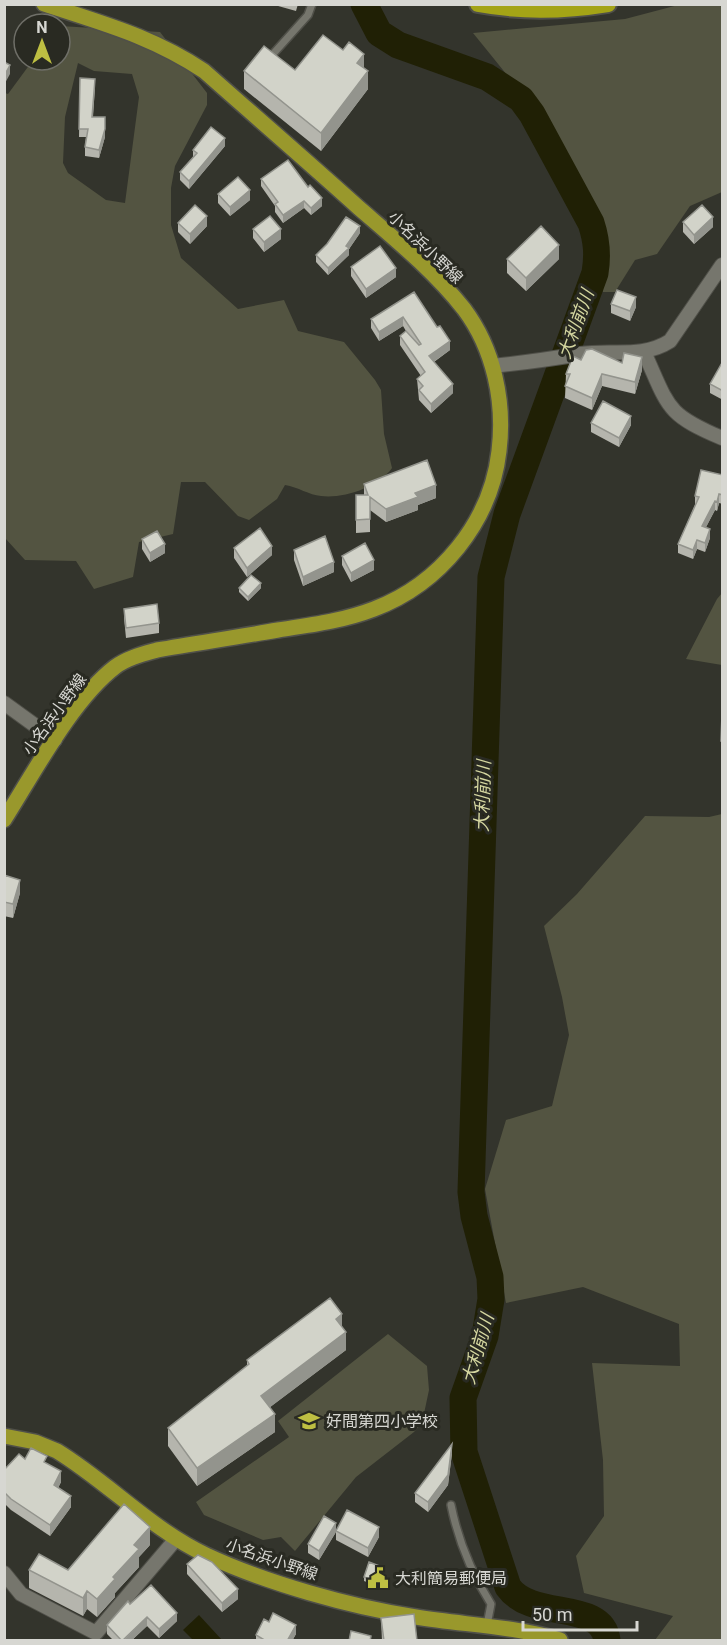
<svg xmlns="http://www.w3.org/2000/svg" width="727" height="1645" font-family="Roboto,'Noto Sans JP',sans-serif">
  <rect width="100%" height="100%" fill="#33342c"/>
  <!-- green -->
  <path fill="#535441" fill-rule="evenodd" d="M682,4l40,1v187l-32,14 -33,48 -22,6 -20,32h-12c0,-12 2,-25 0,-37 -16,-88 -76,-155 -130,-222l152,-14z
    M60,26l100,6 47,61v12l-32,61 -4,22v37l10,33 57,51 46,-9 14,31 46,11 31,38 6,10 3,44 8,34c-13,19 -49,31 -71,28 -12,-1 -23,-9 -36,-11l-8,14 -28,21 -11,-4 -33,-34h-24l-8,52 -34,8 -6,35 -39,12 -18,-28 -51,-1 -20,-22v-445l3,1 25,-34h27zM78,63l16,8 38,3 7,23 -14,106 -19,-3 -38,-27 -5,-10 2,-46z
    M722,593v72l-36,-6 31,-60z
    M722,814v826h-67l18,-24 -89,-23 -8,-37 28,-40 -1,-56 -11,-97 88,3 -1,-42 -96,-37 -77,16 -21,-114 21,-69 46,-14 17,-71 -7,-38 -18,-71 33,-32 68,-78 64,1z
    M388,1334l39,32 2,24 -7,33 -8,9 -58,45 -61,74 -14,-14 -18,3 -59,-25 -8,-13 93,-65 -11,-16z"/>
  <!-- water -->
  <path fill="#202005" d="M199,1615l23,25h-29l-10,-10z"/>
  <g fill="none" stroke-linecap="round" stroke-linejoin="round">
    <!-- river -->
    <path stroke="#202005" stroke-width="27" d="M364,4l15,29 19,12 89,32 34,22 11,15 59,109c6,18 7,32 4,50l-88,241 -16,63 -20,615 3,24 16,61 1,22 -6,37 -22,62 1,54 44,135c24,34 94,12 99,53"/>
    <defs>
      <path id="service" d="M273,54l35,-39 4,-11
        M451,1505c7,35 21,69 40,99l-4,21"/>
      <path id="minor" d="M644,352c25,55 21,62 78,86
        M492,366c30,-3 58,-7 88,-12 31,-5 62,5 90,-13l52,-76
        M4,703l51,37
        M4,1573l17,21 75,39 80,-94"/>
      <path id="primary" d="M4,820c30,-47 68,-120 111,-153 12,-9 28,-13 42,-17 41,-7 81,-13 121,-20 33,-5 65,-9 96,-21 66,-25 117,-87 125,-158 6,-49 -5,-102 -35,-142 -30,-38 -68,-69 -105,-101 -51,-46 -103,-91 -155,-137 -53,-35 -100,-47 -160,-67
        M4,1436l31,6 22,9c52,32 94,78 149,104 60,28 145,52 210,62 49,8 97,9 144,23"/>
      <path id="trunk" d="M478,4c43,8 87,7 130,0"/>
    </defs>
    <!-- service casing -->
    <use href="#service" stroke="#505049" stroke-width="10"/>
    <!-- minor casing -->
    <use href="#minor" stroke="#505049" stroke-width="16"/>
    <!-- primary casing -->
    <use href="#primary" stroke="#505049" stroke-width="18"/>
    <!-- trunk casing -->
    <use href="#trunk" stroke="#505049" stroke-width="20"/>
    <!-- service -->
    <use href="#service" stroke="#76766d" stroke-width="7"/>
    <!-- minor -->
    <use href="#minor" stroke="#76766d" stroke-width="14"/>
    <!-- primary -->
    <use href="#primary" stroke="#99982c" stroke-width="15"/>
    <!-- trunk -->
    <use href="#trunk" stroke="#a4a416" stroke-width="16"/>
  </g>
  <!-- wall -->
  <path fill="#b5b5ad" d="M271,4h27l-2,7z
    M343,50l21,18 4,21 -47,62 -77,-62v-18l51,-1z
    M80,78l15,9 -2,30 12,20 -6,21 -14,-2v-9l1,-10h-7z
    M225,146l-36,43 -9,-9v-8l13,-14v-8z
    M261,179l47,8 14,19 -11,9 -7,-7 -21,15 -8,-11v-6l-14,-20z
    M218,194l32,6 -20,16 -12,-13z
    M683,222l30,5 -19,17 -11,-12z
    M178,223l29,3 -17,18 -12,-12z
    M253,229l28,10 -17,13 -11,-14z
    M360,233l-11,16v6l-21,20 -12,-13v-7z
    M507,259h52l-33,32 -19,-18z
    M351,267l45,10 -30,21 -15,-22z
    M414,292l36,58 -16,12 19,31 -22,20 -12,-13 -2,-21 4,-3 -21,-31v-9l6,-5 -3,-5 -24,15 -8,-13v-9z
    M611,304l25,3 -6,14 -19,-8z
    M581,360l41,3 20,7 -7,24 -33,-8 -10,24 -27,-12 1,-24z
    M723,361v39l-13,-7v-9z
    M591,423l40,2 -12,22 -28,-15z
    M723,475v29l-4,-1 -2,8 -2,-1 -9,17 4,11 -5,14 -8,-3 -4,10 -15,-6v-9l17,-39v-9z
    M364,484l72,14 -18,7v5l-32,12 -16,-12v22l-14,1v-38h8z
    M142,539l23,14 -15,9 -8,-13z
    M234,548l38,7 -25,22 -13,-19z
    M294,550l40,22 -31,14 -9,-26z
    M342,556l32,14 -23,12 -9,-17z
    M239,588h22l-13,13 -9,-9z
    M124,609l35,14v10l-33,5 -2,-20z
    M4,875l16,18 -7,25 -9,-2z
    M342,1327l4,23 -76,57 5,25 -78,54 -29,-40v-18l79,-62v-6z
    M452,1453l-4,32 -20,27 -13,-10v-9z
    M25,1459l22,5 14,18 -3,6 13,19 -21,29 -39,-26 -7,-7v-33z
    M336,1531l43,6 -11,20 -32,-17z
    M336,1532l-17,28 -11,-7v-9z
    M150,1545l-11,12v10l-24,26v4l-18,20 -10,-8 -4,7 -54,-28v-18h39z
    M187,1564l51,35 -16,13 -35,-38z
    M382,1571l-5,15 -13,-5v-4z
    M130,1604l47,17 -18,17 -12,-12 -16,15h-17l-7,-7v-9z
    M381,1618l36,23h-35z
    M296,1634l-4,7h-36v-6z"/>
  <!-- shaded-wall -->
  <path fill="#93948d" d="M364,54v18l-7,-9z
    M10,65v9l-6,11v-9z
    M368,71v18l-47,62v-18z
    M105,129v8l-6,21v-8z
    M225,138v8l-36,43v-8z
    M250,190v10l-20,16v-9z
    M322,198v8l-11,9v-7z
    M304,201v7l-21,15v-8z
    M207,216v10l-17,18v-10z
    M713,217v10l-19,17v-9z
    M360,226v7l-11,16v6l-21,20v-7l18,-22z
    M281,229v10l-17,13v-10z
    M559,245v14l-33,32v-13z
    M396,268v9l-30,21v-9z
    M636,297v10l-6,14v-10z
    M403,317v9l-24,15v-9z
    M450,341v9l-21,15v-9z
    M642,357v13l-7,24v-12z
    M602,374v12l-10,24v-12z
    M453,384v9l-22,20v-9z
    M631,416v9l-12,22v-9z
    M436,485v13l-18,7v5l-32,12v-13l29,-16z
    M719,494v9l-2,8v-9z
    M715,501v9l-13,25v-9z
    M710,529v9l-5,14v-9z
    M697,540v9l-4,10v-9z
    M165,544v9l-15,9v-9z
    M272,546v9l-25,22v-9z
    M374,560v10l-23,12v-9z
    M334,562v10l-31,14v-9z
    M261,583v5l-13,13v-4z
    M20,880v13l-7,25v-14z
    M342,1314v18l-6,-13z
    M346,1332v18l-85,64v-18z
    M275,1414v18l-78,54v-18z
    M452,1444v9l-4,32 -20,27v-10z
    M61,1471v11l-7,14v-11z
    M71,1496v11l-21,29v-11z
    M336,1523v9l-17,28v-9z
    M150,1527v18l-11,12v10l-24,26v4l-18,20v-18l37,-54z
    M379,1527v10l-11,20v-9z
    M382,1567v4l-5,15v-5z
    M238,1589v10l-16,13v-9z
    M87,1591v18l-4,7v-18z
    M177,1613v8l-18,17v-9z
    M147,1617v9l-16,15h-8z
    M296,1625v9l-4,7h-5z"/>
  <!-- building -->
  <path fill="#d2d3c9" stroke="#93948d" stroke-width="1.5" d="M323,35l20,15 6,-8 15,12 -7,9 11,8 -47,62 -77,-62 20,-25 31,24z
    M4,62l6,3 -6,11z
    M80,78l15,1 -3,38h13v12l-6,21 -14,-3 3,-18h-9z
    M211,127l14,11 -36,43 -9,-9 17,-19 -4,-3z
    M288,160l20,27 2,-2 12,13 -11,10 -7,-7 -21,14 -8,-11 3,-2 -17,-23z
    M238,177l12,13 -20,17 -12,-13z
    M195,205l12,11 -17,18 -12,-11z
    M702,205l11,12 -19,18 -11,-13z
    M270,216l11,13 -17,13 -11,-13z
    M346,217l14,9 -14,20 3,2 -21,20 -12,-13 11,-11z
    M541,226l18,19 -33,33 -19,-19z
    M380,246l16,22 -30,21 -15,-22z
    M617,290l19,7 -6,14 -19,-7z
    M414,292l23,35 3,-1 10,15 -21,15 24,28 -22,20 -12,-14 4,-4 -6,-7 8,-7 -25,-36 6,-5 13,14 2,-1 -18,-27 -24,15 -8,-13z
    M592,349l30,14 2,-10 18,4 -7,25 -33,-8 -10,24 -27,-12 5,-12h-4l7,-18 8,4 5,-10z
    M723,361v30l-13,-7z
    M603,401l28,15 -12,22 -28,-15z
    M427,460l9,25 -21,8 3,4 -32,12 -16,-12v22l-14,1v-25h12l-4,-11z
    M701,470l22,5v20l-4,-1 -2,8 -2,-1 -13,25 8,3 -5,14 -8,-3 -4,10 -15,-6 21,-47 -4,-1z
    M260,528l12,18 -25,22 -13,-20z
    M157,531l8,13 -15,9 -8,-14z
    M325,536l9,26 -31,15 -9,-27z
    M365,543l9,17 -23,13 -9,-17z
    M251,575l10,8 -13,14 -9,-9z
    M157,604l2,19 -33,5 -2,-19z
    M722,714h1v27h-2z
    M4,875l16,5 -7,24 -9,-2z
    M330,1298l12,16 -6,5 10,13 -85,64 14,18 -78,54 -29,-40 81,-64 -2,-4z
    M452,1444l-4,31 -20,27 -13,-9z
    M31,1448l16,8 -3,6 17,9 -7,14 17,11 -21,29 -39,-26 -7,-7v-22l15,-16 6,5z
    M124,1504l26,23 -16,18 5,4 -26,28 2,2 -18,20 -10,-8 -4,7 -54,-28 10,-16 29,16z
    M347,1510l32,17 -11,21 -32,-17z
    M324,1516l12,7 -17,28 -11,-7z
    M198,1555l14,7 26,27 -16,14 -35,-39z
    M369,1562l13,5 -5,14 -13,-4z
    M151,1585l26,28 -18,16 -12,-12 -25,24 -15,-16 21,-24 2,3z
    M273,1613l23,12 -9,16h-21l-10,-6 8,-16 5,3z
    M414,1614l3,27h-33l-3,-23z
    M351,1631l20,5 -1,5h-21z"/>
  <!-- icons -->
  <defs>
    <symbol id="school-bare" viewBox="-9 -9 18 18"><path d="M0-5L7-2L0 1L-7-2ZM-4 1L0 2.5L4 1V4Q0 6-4 4Z" fill="#bebf42" stroke="#292a22" stroke-width="2.5" paint-order="stroke"/></symbol>
    <symbol id="civic-bare" viewBox="-9 -9 18 18"><path d="M-.6-6.5H3V-4.5H.6V-3L4-1V1h2V6H-6V1h2V-1L-.6-3ZM-1.2 2.5V6h2.4V2.5Z" fill="#bebf42" stroke="#292a22" stroke-width="2.5" paint-order="stroke"/></symbol>
  </defs>
  <g fill-rule="evenodd">
    <use href="#school-bare" x="294" y="1406" width="30" height="30"/>
    <use href="#civic-bare" x="363" y="1563" width="30" height="30"/>
  </g>
  <g text-anchor="middle" stroke-width="6" stroke-linejoin="round" paint-order="stroke">
    <!-- street labels -->
    <g font-size="16" fill="#d7d7d2" stroke="#292a22">
      <text transform="translate(426 247) rotate(44)" y="6">小名浜小野線</text>
      <text transform="translate(54 714) rotate(-54)" y="6">小名浜小野線</text>
      <text transform="translate(272 1559) rotate(19)" y="6">小名浜小野線</text>
    </g>
    <!-- poi labels -->
    <g font-size="16" fill="#d7d7d2" stroke="#292a22" text-anchor="start">
      <text x="326" y="1427">好間第四小学校</text>
      <text x="395" y="1584">大利簡易郵便局</text>
    </g>
    <!-- water labels -->
    <g font-size="18" font-style="italic" fill="#d5d7a0" stroke="#292a22">
      <text transform="translate(576 324) rotate(-70)" y="6">大利前川</text>
      <text transform="translate(483 796) rotate(-88)" y="6">大利前川</text>
      <text transform="translate(478 1349) rotate(-74)" y="6">大利前川</text>
    </g>
  </g>
  <!-- border -->
  <rect width="727" height="1645" fill="none" stroke="#d7d7d2" stroke-width="12"/>
  <!-- north arrow -->
  <g transform="translate(42 42)"><circle r="28" fill="#292a22" stroke="#6f6f68" stroke-width="1.5"/>
  <path d="M0-4.5L10 22L0 15L-10 22Z" fill="#bebf42"/>
  <text y="-9" font-size="16" font-weight="bold" text-anchor="middle" fill="#d7d7d2">N</text>
  </g>
  <!-- scale -->
  <path d="M523 1621v9h114v-9" fill="none" stroke="#d7d7d2" stroke-width="3"/>
  <text x="532" y="1621" font-size="18" fill="#d7d7d2" stroke="#292a22" stroke-width="4.5" paint-order="stroke">50 m</text>
</svg>
